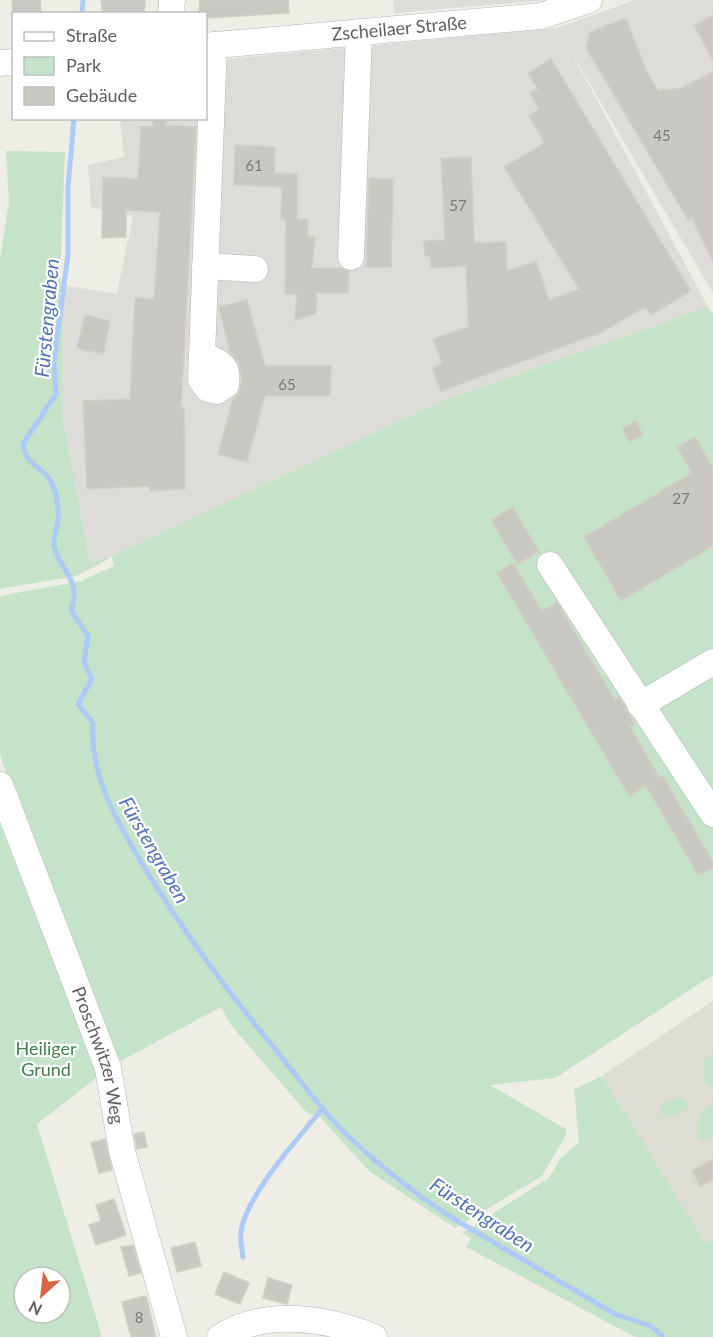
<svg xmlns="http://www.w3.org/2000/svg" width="713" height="1337" font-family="Lato,sans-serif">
  <rect width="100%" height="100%" fill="#eeede6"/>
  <!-- industrial -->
  <path fill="#dddcd8" d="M393,0h154l-153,13z
    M635,0h78v293l-143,-243 138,257 -266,94 -330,155 -22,7 -28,-149 1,-129 54,9 16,-78 -42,-9 -3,-42 36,-8 -4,-38 86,-1v-57l351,-33z"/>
  <!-- education -->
  <path fill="#deddd4" d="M713,1001v238l-8,5 -103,-168z"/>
  <!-- green -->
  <path fill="#c5e3c9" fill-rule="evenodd" d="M6,151l59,1 -5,126 3,7 -1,129 28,149 22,-7 330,-155 266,-94 5,7v661l-158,103 -65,7 76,44v6l-24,41 -87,52 -86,-57 -49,-54 -13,-4 -76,-88 -10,-18 -104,56 -83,-199 -34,-110v-158l81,-15 33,-15 -2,-9 -36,19 -76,13v-330l9,-57z
    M0,824l100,251 -63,49 65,213h-102zM24,1277h36v36h-36z
    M713,1055v34l-9,-7v-21l4,-5z
    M602,1076l103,167 8,-4v98h-78l-169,-90 5,-9 -9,-5 87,-55 12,-20 18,-16 -5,-53z
    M678,1096l11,8 -2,5 -16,9 -8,-2 -3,-4 1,-6z
    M713,1102v34l-7,5 -7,-2c-6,-15 1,-29 14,-37z"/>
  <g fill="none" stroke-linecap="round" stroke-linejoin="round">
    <!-- stream -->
    <path stroke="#adcbf6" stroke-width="5" d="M82,14l1,-14
      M74,118l-6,70v66l-14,107 2,33 -33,50c3,22 17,21 27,36 7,12 9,29 8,42 -1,7 -5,16 -4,23 5,26 29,35 17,65l17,26 -4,26 8,17 -14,25 15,19c-3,48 18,87 41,127 42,72 89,136 142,200 23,29 46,61 73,87 31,29 65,56 100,79l166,98 36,12 12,11
      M243,1257c-1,-8 -3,-16 -2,-24 3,-35 59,-97 82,-125"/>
  </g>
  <!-- building -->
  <path fill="#c9c8c2" stroke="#d2d0c4" stroke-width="1.5" d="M12,0h28l1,14h-28z
    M101,0h44l-1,14h-41z
    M200,0h88l1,13 -83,5v-4l-7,-1z
    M713,15v46l-19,-36z
    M626,18l20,52 12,21 23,-3 32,-16v190l-21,-44 -4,2 -102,-172 4,-16z
    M551,59l140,232 -40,24 -6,-8 -45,26 -159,58 -9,-23 10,-5 -9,-24 35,-12v-14l-2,-47 -35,2 -1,-12h-5l-1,-15 21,-1 -4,-82 30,-1 3,86 32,-1 1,29 29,-10 13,39 30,-11 -75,-122 41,-24 -16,-27 10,-7 -9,-16 8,-4 -10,-16z
    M153,119l14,1 -1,5 30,2 -15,280h3l1,82 -35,2v-5l-63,3 -4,-88 47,-2 5,-101 19,1 6,-87 -34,-2v27l-24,1 1,-61 35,2 3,-53 12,1z
    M235,145l40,2 -1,26 23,1v45h11l-1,17 8,1 -3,31h29l8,3 -1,22h-31l-1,20 -21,8 2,-27h-12l1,-75h-5l1,-32 -48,-2z
    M369,178l24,1 -2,88h-25z
    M247,300l18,66h66l-1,30h-65l-18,66 -29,-8 15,-55 6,-7 3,-13 -4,-17 -8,-10 -11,-45z
    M85,315l25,6 -7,33 -26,-6z
    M636,421l7,14 -14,7 -7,-14z
    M695,437l18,31v78l-92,55 -37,-64 108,-64 -15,-26z
    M513,507l26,45 -22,12 -26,-44z
    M513,563l29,48 15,-9 58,98 4,-3 16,27 -5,3 30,51 3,-2 50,86v6l-15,7 -52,-89 -17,10 -132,-223z
    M144,1132l3,15 -10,2 -3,-15z
    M105,1139l7,31 -13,3 -8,-30z
    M713,1159v21l-13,6 -8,-16z
    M114,1199l12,36 -30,10 -7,-20 12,-4 -5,-16z
    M195,1242l6,24 -24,6 -6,-24z
    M133,1245l8,28 -12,3 -8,-29z
    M224,1272l25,11 -9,21 -25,-10z
    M268,1278l24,7 -5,19 -24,-6z
    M146,1296l10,41h-25l-9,-35z"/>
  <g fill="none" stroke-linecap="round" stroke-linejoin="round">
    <defs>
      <g id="minor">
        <path d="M171,14l1,-14"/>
        <path id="s1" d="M206,46l335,-30 48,-16"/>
        <path d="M0,63l14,-1"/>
        <path d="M351,257l8,-225"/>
        <path d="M205,266l50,3"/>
        <path d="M202,355c17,8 27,8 24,30l-9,6 -9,-2 -7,-9c4,-112 9,-223 13,-335"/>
        <path d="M550,565l163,249"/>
        <path d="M640,705l73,-43"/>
        <path id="s2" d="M0,785l108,283 14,83 52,186"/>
        <path d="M220,1337c46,-29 107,-19 154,0"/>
      </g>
    </defs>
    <!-- minor casing -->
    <use href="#minor" stroke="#b6b6bb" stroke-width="27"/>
    <!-- minor -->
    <use href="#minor" stroke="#fff" stroke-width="26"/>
  </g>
  <g text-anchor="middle" stroke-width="4.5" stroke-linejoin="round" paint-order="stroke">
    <!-- number labels -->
    <g font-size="15" fill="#78797c">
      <text x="662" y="141">45</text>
      <text x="254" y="171">61</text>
      <text x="458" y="211">57</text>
      <text x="287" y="390">65</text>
      <text x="681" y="504">27</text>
      <text x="139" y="1323">8</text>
    </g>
    <!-- street labels -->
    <g font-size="18" fill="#5d5f64" stroke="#fff">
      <text dy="6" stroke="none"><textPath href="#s1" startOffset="194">Zscheilaer Straße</textPath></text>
      <text dy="6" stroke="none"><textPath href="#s2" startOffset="288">Proschwitzer Weg</textPath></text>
    </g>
    <!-- park labels -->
    <g font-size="18" fill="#3f824c" stroke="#fff">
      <text x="46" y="1055">Heiliger<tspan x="46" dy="21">Grund</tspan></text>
    </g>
    <!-- water labels -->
    <g font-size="20" font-style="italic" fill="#5273b7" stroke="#fff">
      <text transform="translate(47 318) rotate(-85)" y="7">Fürstengraben</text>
      <text transform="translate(154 850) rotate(60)" y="7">Fürstengraben</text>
      <text transform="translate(482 1215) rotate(33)" y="7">Fürstengraben</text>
    </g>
  </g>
  <!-- legend -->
  <rect x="12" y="12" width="195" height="108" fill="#ffffff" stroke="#bebfc1" stroke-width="1.5"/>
  <rect x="24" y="32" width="30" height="9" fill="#ffffff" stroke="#bebfc1" stroke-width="1.5"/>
  <text x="66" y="42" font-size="18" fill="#5d5f64">Straße</text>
  <rect x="24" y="57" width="30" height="18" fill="#c5e3c9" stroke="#bebfc1" stroke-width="1.5"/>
  <text x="66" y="72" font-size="18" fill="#5d5f64">Park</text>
  <rect x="24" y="87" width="30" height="18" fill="#c9c8c2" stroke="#bebfc1" stroke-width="1.5"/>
  <text x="66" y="102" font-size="18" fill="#5d5f64">Gebäude</text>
  <!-- north arrow -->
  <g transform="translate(42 1295) rotate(207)"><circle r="28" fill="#ffffff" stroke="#bebfc1" stroke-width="1.5"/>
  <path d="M0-4.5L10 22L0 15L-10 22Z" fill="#d76542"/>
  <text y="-9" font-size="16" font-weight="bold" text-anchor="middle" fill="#5d5f64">N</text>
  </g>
</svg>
